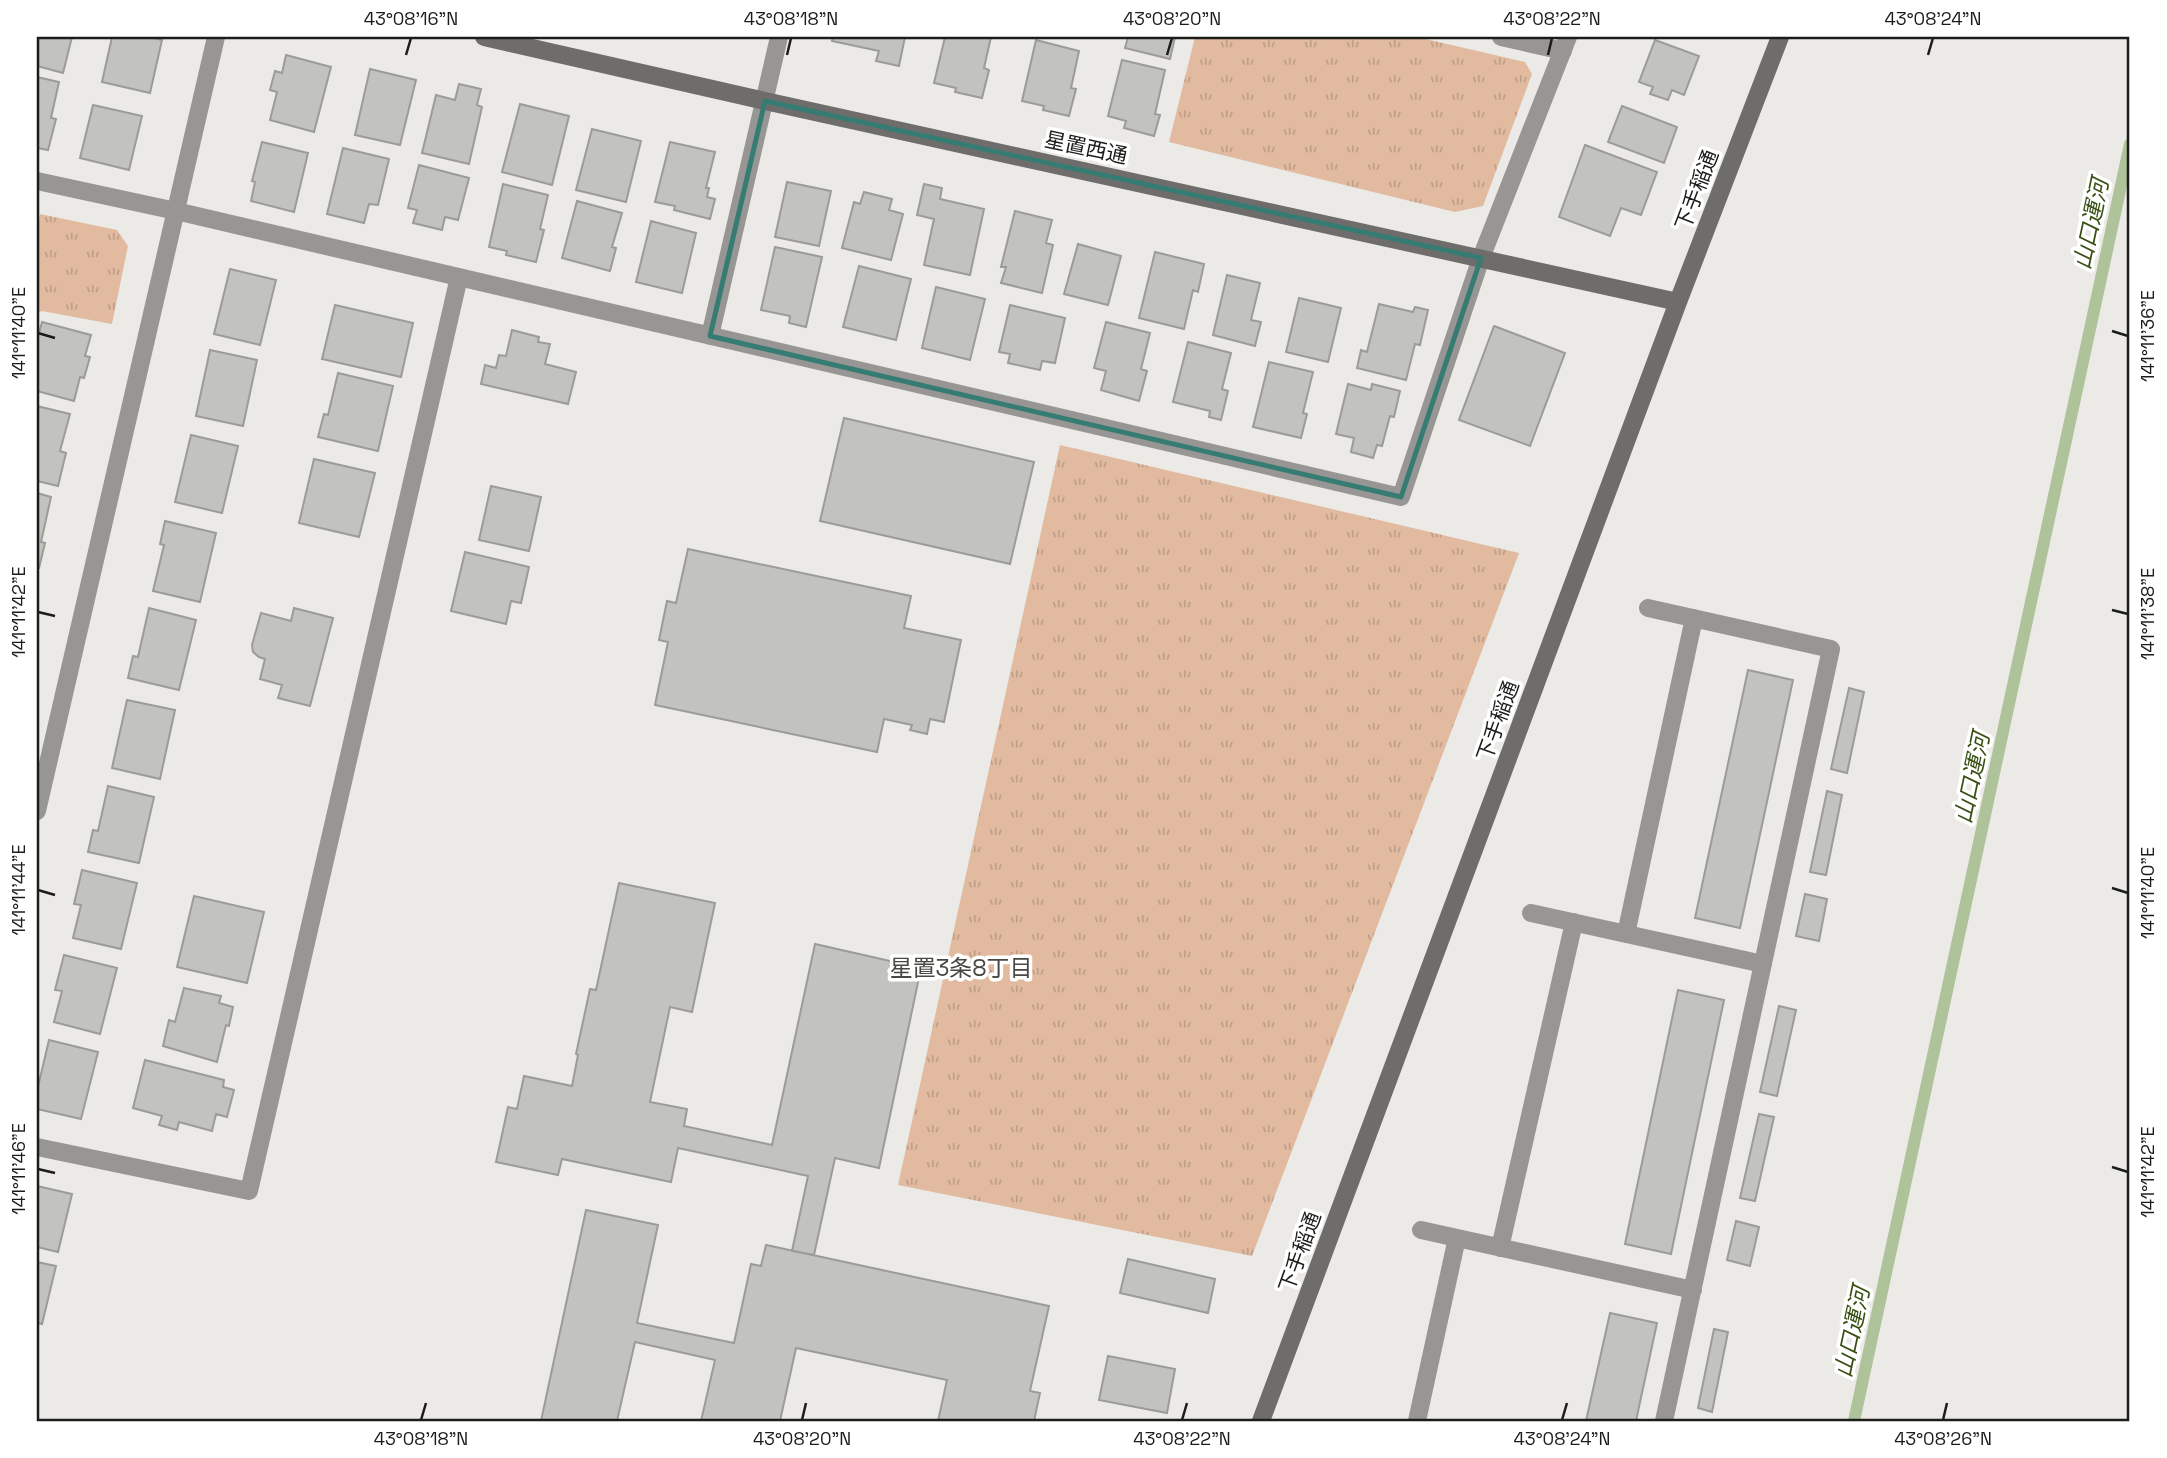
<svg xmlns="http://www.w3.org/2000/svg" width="2167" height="1458" font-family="'Space Grotesk','Noto Sans JP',sans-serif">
  <defs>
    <pattern id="grass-tufts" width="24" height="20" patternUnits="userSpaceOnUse" patternTransform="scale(1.75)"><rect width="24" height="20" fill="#e1baa0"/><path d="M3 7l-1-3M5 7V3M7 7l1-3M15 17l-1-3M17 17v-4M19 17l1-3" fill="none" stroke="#c09f89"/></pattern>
  </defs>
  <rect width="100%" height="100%" fill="#ebeae6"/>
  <!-- grass -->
  <path fill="url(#grass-tufts)" d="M1195,37h222l108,25 7,12 -49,132 -28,6 -286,-70z
    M40,214l77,16 11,16 -16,78 -70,-13 -5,2v-84z
    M1060,445l459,108 -267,703 -354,-71z"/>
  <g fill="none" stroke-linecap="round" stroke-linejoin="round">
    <!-- stream -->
    <path stroke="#afc39a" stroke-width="12" d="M1854,1421l276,-1277"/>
  </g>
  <!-- building -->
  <path fill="#c2c2be" stroke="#9b9b98" stroke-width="2" d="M37,37h35l-9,36 -26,-7z
    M112,37h36l14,3 -12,53 -48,-11z
    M833,37h72l-6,29 -23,-5 3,-10 -47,-10z
    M945,37h46l-7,31 5,2 -7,28 -27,-6 1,-4 -22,-5z
    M1128,37h47l-5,22 -45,-11z
    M1036,40l43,11 -8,37 5,1 -7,27 -26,-6 1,-4 -22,-5z
    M1655,40l44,16 -15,39 -12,-5 -4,10 -18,-6 3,-7 -14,-5z
    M286,55l45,12 -17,65 -44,-12 7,-28 -7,-2 5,-19 7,2z
    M1122,60l43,10 -10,44 5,1 -6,21 -30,-8 2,-7 -18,-5z
    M370,69l46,11 -16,65 -45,-10z
    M37,77l22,5 -8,36 5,1 -8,31 -11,-2z
    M459,84l22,5 -4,16 5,2 -13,57 -47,-11 14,-58 19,5z
    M520,104l49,12 -17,69 -50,-13z
    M93,105l49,11 -13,54 -49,-12z
    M1622,106l55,21 -13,36 -56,-21z
    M592,129l49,12 -15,61 -50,-12z
    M262,142l46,11 -14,59 -43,-11 4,-19 -3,-1z
    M670,142l45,10 -9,36h3l-2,9 8,2 -5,20 -36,-9 1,-4 -20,-4z
    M1585,145l72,27 -16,43 -20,-7 -11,28 -51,-19z
    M343,148l46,11 -11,46 -9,-1 -5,19 -37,-9z
    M419,165l50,13 -11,42 -13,-3 -3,13 -29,-7 4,-13 -9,-2z
    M787,182l44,9 -12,55 -44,-9z
    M503,184l45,11 -8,34 4,1 -8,32 -30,-7 1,-4 -18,-4z
    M924,184l18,4 -2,11 44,10 -14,66 -46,-10 10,-46 -17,-4z
    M864,192l28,7 -3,11 14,4 -12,46 -49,-12 12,-46 6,2z
    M577,201l45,12 -10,34 4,1 -6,23 -48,-13z
    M1015,211l37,9 -6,23 7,2 -11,48 -41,-10 5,-16h-5z
    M651,221l45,12 -14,60 -46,-11z
    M1078,244l43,12 -13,49 -44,-11z
    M775,247l47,10 -16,70 -17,-4 1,-7 -29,-6z
    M1155,252l49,12 -6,28 -5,-2 -9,39 -45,-11z
    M859,266l52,13 -15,61 -53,-13z
    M230,269l46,11 -16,65 -46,-11z
    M1227,275l33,8 -9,37 10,2 -6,24 -42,-11z
    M936,287l49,12 -15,61 -48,-12z
    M1299,298l42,10 -13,54 -42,-10z
    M1379,304l34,8 2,-5 13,3 -8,35 -5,-1 -9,36 -49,-12 4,-18 6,2z
    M335,305l78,18 -12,54 -79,-18z
    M1010,305l55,13 -10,45 -13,-2 -2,9 -32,-7 2,-9 -11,-2z
    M42,322l49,13 -6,21 5,1 -6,21 -4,-1 -6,24 -37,-10v-50z
    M1106,322l44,11 -9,36 6,2 -8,30 -38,-11 5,-19 -12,-3z
    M1494,326l71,27 -35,93 -71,-26z
    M512,330l27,7 -1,5 12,2 -5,20 31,8 -8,32 -87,-20 4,-19 11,3 3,-13 7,1z
    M1188,342l43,11 -9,36 6,2 -7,29 -12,-3 1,-6 -37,-9z
    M210,350l47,10 -14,66 -47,-10z
    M1269,362l44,10 -10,41 4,1 -6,24 -48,-11z
    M338,373l55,13 -15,65 -60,-14 6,-23 4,1z
    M1348,384l23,6 1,-6 28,7 -6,26 -4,-1 -8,30 -5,-1 -4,13 -22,-6 3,-14 -18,-4z
    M37,406l33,8 -10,37 6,2 -8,33 -21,-5z
    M844,418l190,44 -24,102 -190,-43z
    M191,435l47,11 -16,67 -47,-11z
    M314,459l61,14 -16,64 -60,-14z
    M491,486l50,11 -12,54 -50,-11z
    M37,493l14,4 -10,45 4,1 -6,25h-2z
    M165,521l51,12 -16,69 -47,-11 11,-46 -4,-1z
    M688,549l223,47 -7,32 57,12 -17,82 -14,-3 -3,15 -17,-4 2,-5 -28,-6 -7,33 -222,-47 13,-63 -9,-2 8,-39 9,2z
    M465,552l64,15 -8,36 -10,-2 -5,23 -55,-13z
    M149,608l47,12 -17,70 -51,-12 5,-22 5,1z
    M294,608l39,10 -23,88 -32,-8 4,-13 -22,-6 5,-20 -6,-2 -6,-5 -1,-7 9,-32 30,8z
    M1748,670l45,10 -53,248 -45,-10z
    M1849,688l15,4 -17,81 -16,-4z
    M127,700l48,10 -15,69 -48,-11z
    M108,786l46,11 -15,66 -51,-11 5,-22 5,1z
    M1827,791l15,4 -16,80 -16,-3z
    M82,870l55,13 -16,66 -48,-11 8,-33 -7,-1z
    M619,883l96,20 -23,109 -22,-5 -20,95 37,7 -3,17 88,19 43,-201 106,24 -42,200 -44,-10 -21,97 -22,-4 16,-75 -130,-28 -7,34 -109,-23 -4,16 -62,-13 12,-55 9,2 7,-33 48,10 6,-31 -2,-1 14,-65 6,1z
    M1805,894l22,5 -8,42 -23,-5z
    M194,896l70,16 -17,71 -70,-16z
    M64,955l53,13 -17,66 -46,-12 8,-31 -7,-1z
    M184,988l37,8 -2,7 14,4 -4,19 -3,-1 -9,37 -54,-16 6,-26 6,2z
    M1678,990l46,10 -53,254 -46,-10z
    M1779,1006l17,4 -19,86 -17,-4z
    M49,1040l49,12 -17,67 -44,-10v-18z
    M145,1060l79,20 -1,7 11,3 -7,27 -11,-3 -4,17 -33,-9 -2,8 -18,-5 3,-9 -29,-8z
    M1759,1114l15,3 -19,84 -15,-3z
    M37,1186l35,8 -14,58 -21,-5z
    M586,1210l72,15 -21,98 97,20 17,-79 10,2 5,-21 283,61 -19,85 10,2 -6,28h-96l9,-41 -151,-32 -16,73h-79l14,-61 -80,-18 -18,79h-76z
    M1736,1221l23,6 -9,39 -23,-6z
    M1128,1259l87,20 -7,34 -88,-20z
    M37,1262l19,4 -14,58 -5,-1z
    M1610,1313l47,10 -21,98h-50z
    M1714,1329l14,3 -16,80 -14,-4z
    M1108,1356l67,13 -8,44 -68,-13z"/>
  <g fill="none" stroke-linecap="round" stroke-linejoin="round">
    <!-- lane -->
    <path stroke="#979694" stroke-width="18" d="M1648,608l183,41 -167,772
      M1531,913l232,51
      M1626,934l68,-316
      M1421,1230l272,60
      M1500,1248l74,-326
      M1417,1421l40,-183"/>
    <!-- street -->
    <path stroke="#979694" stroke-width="18" d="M1501,37l62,14
      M37,181l139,30 1225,286 80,-239 87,-221
      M710,336l69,-299
      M37,811l179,-774
      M37,1147l212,44 210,-914"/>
    <!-- secondary -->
    <path stroke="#6f6d6b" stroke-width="18" d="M484,37l281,64 913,201
      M1261,1421l417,-1119 102,-265"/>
  </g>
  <!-- marked area -->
  <path fill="none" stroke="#367c72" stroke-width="5" stroke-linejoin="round" d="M765,101l716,157 -80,239 -691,-161z"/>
  <!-- ticks -->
  <path fill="none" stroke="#1c1c1b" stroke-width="2.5" d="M406,55l5,-17M787,55l4,-17M1167,55l5,-17M1548,55l4,-17M1928,55l5,-17M2112,331l16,5M38,333l17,5M2112,610l16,4M38,612l17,4M2112,888l16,5M38,890l17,5M2112,1167l16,5M38,1169l17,4M421,1420l5,-17M802,1420l4,-17M1182,1420l5,-17M1562,1420l5,-17M1943,1420l4,-17"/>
  <g text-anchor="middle" stroke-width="7" stroke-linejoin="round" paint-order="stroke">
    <!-- street labels -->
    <g font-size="21" fill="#1c1c1b" stroke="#fff">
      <text transform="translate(1086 148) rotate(12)" y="7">星置西通</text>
      <text transform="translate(1697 190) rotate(-69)" y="7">下手稲通</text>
      <text transform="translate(1498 721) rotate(-70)" y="7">下手稲通</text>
      <text transform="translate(1300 1252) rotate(-70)" y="7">下手稲通</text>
    </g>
    <!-- water labels -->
    <g font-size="23" font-style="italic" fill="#374f12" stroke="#fff">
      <text transform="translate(2091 224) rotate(-78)" y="8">山口運河</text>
      <text transform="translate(1972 778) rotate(-78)" y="8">山口運河</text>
      <text transform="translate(1852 1332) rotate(-78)" y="8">山口運河</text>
    </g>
    <!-- neighbourhood labels -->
    <g font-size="23" fill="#494844" stroke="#fff">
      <text x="961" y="976">星置3条8丁目</text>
    </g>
  </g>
  <!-- border -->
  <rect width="2167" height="1458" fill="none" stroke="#ffffff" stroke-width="77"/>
  <rect x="38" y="38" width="2090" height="1382" fill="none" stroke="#1c1c1b" stroke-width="2.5"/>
  <g font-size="18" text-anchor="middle" fill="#1c1c1b">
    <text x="411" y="25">43°08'16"N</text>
    <text x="791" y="25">43°08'18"N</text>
    <text x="1172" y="25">43°08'20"N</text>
    <text x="1552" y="25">43°08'22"N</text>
    <text x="1933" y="25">43°08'24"N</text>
    <text transform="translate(19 333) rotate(-90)" y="6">141°11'40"E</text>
    <text transform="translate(2148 336) rotate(-90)" y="6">141°11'36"E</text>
    <text transform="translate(19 612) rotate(-90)" y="6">141°11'42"E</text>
    <text transform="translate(2148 614) rotate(-90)" y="6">141°11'38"E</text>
    <text transform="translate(19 890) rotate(-90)" y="6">141°11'44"E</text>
    <text transform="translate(2148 893) rotate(-90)" y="6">141°11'40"E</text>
    <text transform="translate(19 1169) rotate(-90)" y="6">141°11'46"E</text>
    <text transform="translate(2148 1172) rotate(-90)" y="6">141°11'42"E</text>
    <text x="421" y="1445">43°08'18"N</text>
    <text x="802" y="1445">43°08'20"N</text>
    <text x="1182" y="1445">43°08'22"N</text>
    <text x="1562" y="1445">43°08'24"N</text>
    <text x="1943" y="1445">43°08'26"N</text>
  </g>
</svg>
